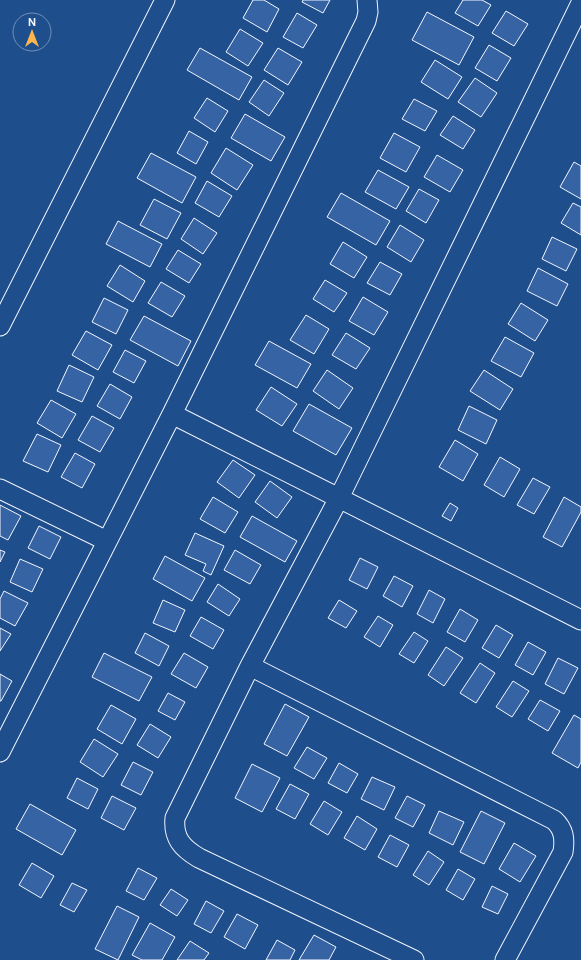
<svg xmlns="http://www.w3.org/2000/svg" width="581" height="960" font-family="'DM Sans',sans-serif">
  <rect width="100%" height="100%" fill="#1f4e8c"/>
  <!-- building -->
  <path fill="#3563a3" stroke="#f2f6ff" d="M253,0h11l15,9 -12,23 -24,-14z
    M303,0h27l-7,13 -21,-11z
    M463,0h19l9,5 -13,21 -23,-13z
    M506,11l22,13 -14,22 -22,-13z
    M427,12l47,25 -15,28 -47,-25z
    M297,13l20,12 -14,23 -20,-11z
    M240,29l23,14 -15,23 -22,-14z
    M489,45l22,13 -14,23 -22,-13z
    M200,48l52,29 -13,23 -52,-30z
    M278,48l24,14 -14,23 -24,-15z
    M435,60l27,17 -14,22 -27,-17z
    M475,78l22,15 -16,24 -23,-15z
    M264,80l20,13 -15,23 -20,-14z
    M207,98l21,13 -13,21 -21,-14z
    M414,99l23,12 -12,20 -23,-12z
    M245,114l40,23 -14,24 -40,-23z
    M453,116l22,14 -12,19 -23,-14z
    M189,131l19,11 -12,22 -19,-11z
    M394,133l26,14 -14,25 -26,-14z
    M226,148l27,17 -16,25 -26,-17z
    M151,153l45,24 -14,26 -45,-25z
    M437,155l26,15 -13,22 -26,-15z
    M574,162l7,4v33l-21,-12z
    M378,170l31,17 -13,22 -31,-17z
    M207,181l25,15 -13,21 -24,-14z
    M419,189l20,11 -13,23 -20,-12z
    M341,193l49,28 -14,24 -49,-28z
    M154,199l27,14 -14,26 -27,-14z
    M573,203l8,4v28l-20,-12z
    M194,218l23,15 -14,21 -22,-15z
    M118,221l44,23 -12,23 -44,-23z
    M400,225l24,15 -13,22 -24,-15z
    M552,237l25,12 -11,22 -24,-12z
    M343,242l24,15 -13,21 -24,-14z
    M178,250l23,14 -12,19 -23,-14z
    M380,262l22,12 -12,21 -23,-12z
    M120,265l25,16 -12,21 -26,-16z
    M538,268l30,16 -11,22 -30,-15z
    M325,280l22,13 -13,19 -21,-13z
    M161,282l24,14 -13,21 -24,-14z
    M363,297l25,15 -14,23 -25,-14z
    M104,298l24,12 -12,24 -24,-12z
    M521,303l27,17 -13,21 -27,-17z
    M306,315l23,14 -15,25 -24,-14z
    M144,316l47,25 -13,25 -48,-26z
    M86,331l26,14 -14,25 -26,-15z
    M346,333l24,15 -14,21 -24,-14z
    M505,337l29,16 -13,24 -30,-16z
    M269,341l42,23 -14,24 -42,-23z
    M125,350l21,11 -12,22 -21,-11z
    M69,365l25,12 -12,25 -25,-11z
    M327,370l26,18 -14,21 -26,-18z
    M484,370l29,19 -13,21 -30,-19z
    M110,384l22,13 -12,22 -23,-13z
    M271,387l26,17 -15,22 -26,-16z
    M51,400l25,14 -14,24 -25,-15z
    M309,404l43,24 -16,27 -43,-24z
    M469,406l28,14 -11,24 -28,-14z
    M92,416l22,12 -14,24 -22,-12z
    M37,434l24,11 -13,27 -25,-11z
    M455,440l23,14 -15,27 -24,-14z
    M75,453l20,11 -13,24 -21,-11z
    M500,457l20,12 -16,28 -20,-12z
    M233,460l22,15 -16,23 -22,-16z
    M533,478l17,9 -16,27 -17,-9z
    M270,481l22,16 -15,21 -22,-16z
    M213,497l25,15 -13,21 -25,-14z
    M564,497l17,10v5l-19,35 -19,-10z
    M450,503l8,5 -7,13 -9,-5z
    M0,505l21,11 -13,24 -8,-4z
    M252,516l45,25 -12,21 -45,-25z
    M39,526l22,11 -11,22 -22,-11z
    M195,533l29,13 -13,29 -8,-4 3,-7 -21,-9z
    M0,550l5,2 -5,10z
    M235,550l26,15 -11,19 -26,-14z
    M165,556l40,22 -13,23 -39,-22z
    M360,558l18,9 -11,22 -18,-9z
    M20,559l23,10 -11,23 -22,-10z
    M394,576l19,10 -11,21 -19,-11z
    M218,584l22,15 -11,17 -22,-14z
    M429,590l16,9 -12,24 -16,-9z
    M4,591l24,12 -13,23 -15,-8v-19z
    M163,600l22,10 -10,22 -22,-9z
    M339,600l18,11 -11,17 -18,-10z
    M460,609l18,11 -13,22 -18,-10z
    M378,616l15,9 -13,22 -16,-10z
    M201,617l23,13 -11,19 -23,-13z
    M496,625l17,10 -14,23 -17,-10z
    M0,628l11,6 -11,17z
    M414,632l14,9 -14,22 -15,-9z
    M145,633l24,13 -10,20 -24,-13z
    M528,642l18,10 -13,23 -18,-10z
    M446,647l17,11 -19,28 -16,-11z
    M104,653l48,24 -13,24 -47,-24z
    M184,653l24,14 -12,21 -25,-14z
    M558,658l20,10 -14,26 -19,-10z
    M480,663l15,10 -19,30 -16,-10z
    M0,674l12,7 -11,20h-1z
    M513,681l16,10 -17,26 -16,-10z
    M168,693l17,9 -10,18 -17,-9z
    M540,700l20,11 -12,20 -20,-12z
    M285,704l24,13 -22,39 -23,-12z
    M111,705l25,14 -14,25 -25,-15z
    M574,715l7,4v43l-3,6 -26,-15z
    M150,724l21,13 -13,21 -21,-13z
    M94,739l24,15 -15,23 -23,-15z
    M307,747l20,11 -13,21 -20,-11z
    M133,762l20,10 -12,23 -20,-10z
    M339,763l19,11 -11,19 -19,-10z
    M252,764l28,14 -18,34 -27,-14z
    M372,777l23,10 -11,23 -23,-11z
    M77,778l21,11 -10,20 -21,-11z
    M290,784l19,10 -14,25 -19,-10z
    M112,796l24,12 -12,22 -23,-12z
    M407,796l18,9 -12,22 -18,-9z
    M324,801l18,11 -14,23 -18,-11z
    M30,804l46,26 -14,25 -46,-26z
    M439,811l25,11 -11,23 -24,-12z
    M481,811l24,12 -21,41 -24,-12z
    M357,816l20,13 -12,21 -21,-12z
    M390,835l19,10 -12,22 -19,-10z
    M514,843l22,13 -16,26 -21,-13z
    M428,851l16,11 -15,23 -16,-10z
    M32,863l22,13 -13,22 -22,-13z
    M138,868l19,10 -13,22 -18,-9z
    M458,869l17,10 -12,21 -17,-10z
    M72,883l15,7 -13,22 -14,-7z
    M492,886l16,8 -10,20 -16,-7z
    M171,889l17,11 -11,16 -17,-11z
    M206,901l18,10 -13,22 -17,-9z
    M117,906l22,11 -21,43 -23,-11z
    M237,914l21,11 -13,24 -21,-12z
    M150,923l25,14 -13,23h-20l-10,-5z
    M314,935l22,12 -7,13h-30z
    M277,940l18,10 -5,10h-24z
    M190,941l19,12 -5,7h-27z"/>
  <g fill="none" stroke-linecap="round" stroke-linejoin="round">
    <defs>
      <path id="minor" d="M0,326l165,-326
        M172,414l409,206
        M0,489l107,52
        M250,666l304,154c10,9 11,19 9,32l-58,108
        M0,752l172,-338 194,-393 2,-9 -1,-12
        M414,960l-215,-102c-17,-10 -26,-20 -24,-40l75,-152 89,-168 242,-495"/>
    </defs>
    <!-- minor casing -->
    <use href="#minor" stroke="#f2f6ff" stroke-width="21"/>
    <!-- minor -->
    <use href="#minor" stroke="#1f4e8c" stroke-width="19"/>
  </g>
  <!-- north arrow -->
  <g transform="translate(32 32)"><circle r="19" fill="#1f4e8c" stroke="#7391ba"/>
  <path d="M0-3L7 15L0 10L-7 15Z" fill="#ffb74d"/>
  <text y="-6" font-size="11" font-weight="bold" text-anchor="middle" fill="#f2f6ff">N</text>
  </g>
</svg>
